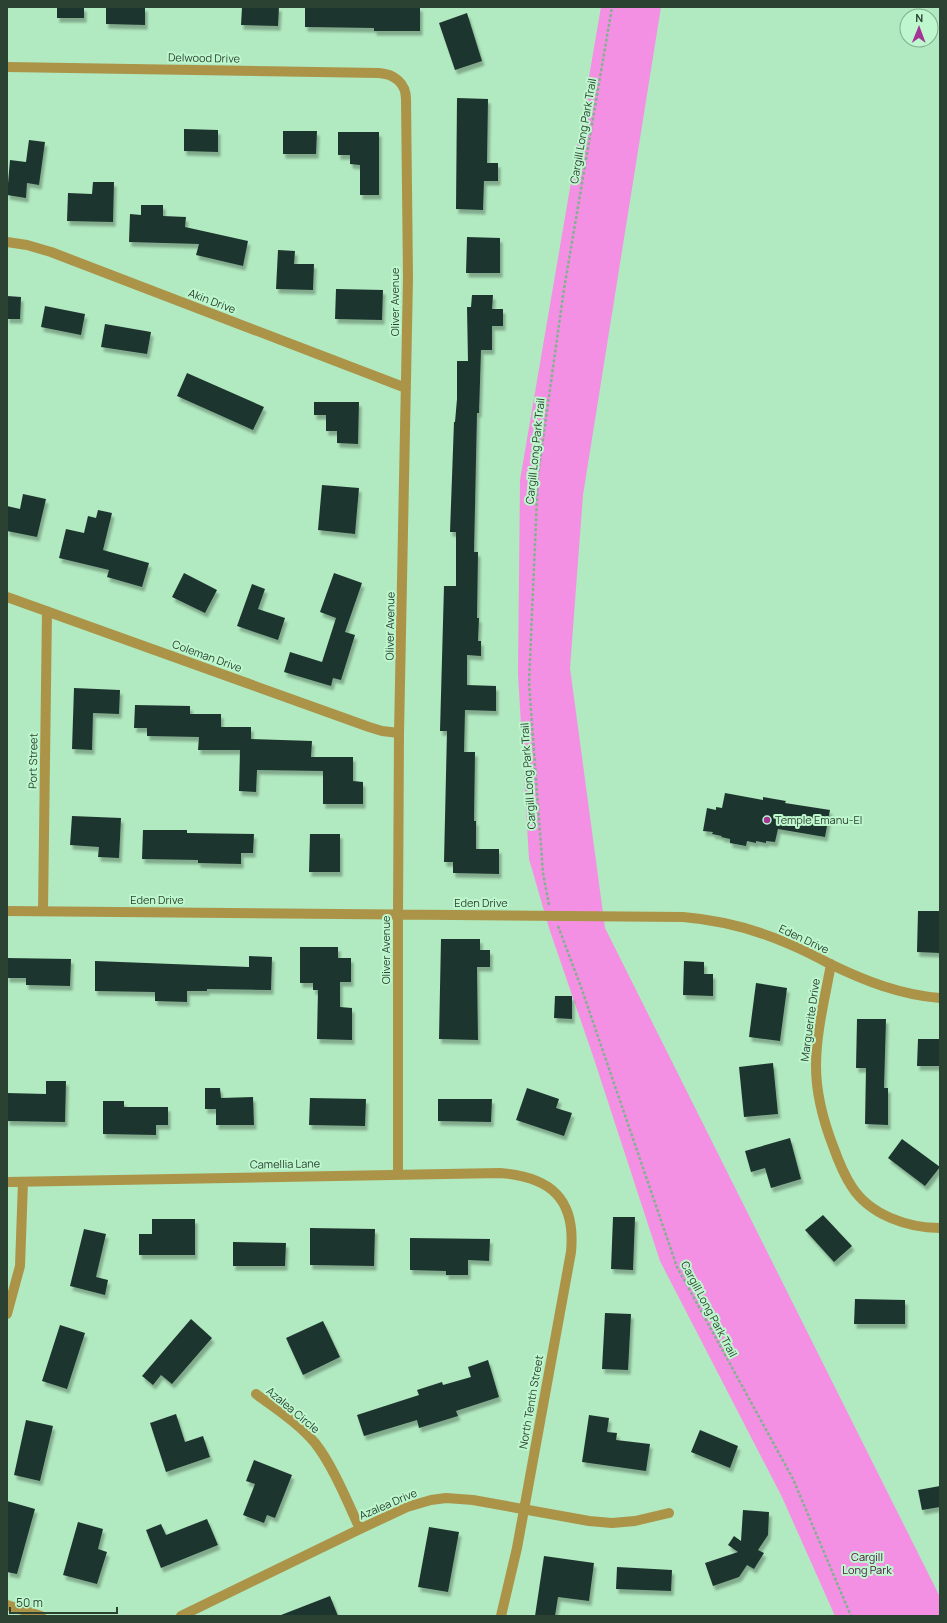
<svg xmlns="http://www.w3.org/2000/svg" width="947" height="1623" font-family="Manrope,sans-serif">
  <defs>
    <filter id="shadow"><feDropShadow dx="2.5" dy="4.5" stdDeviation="1" flood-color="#0004"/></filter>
  </defs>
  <rect width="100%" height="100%" fill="#b1e9c0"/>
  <!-- green -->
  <path fill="#f490e4" d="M601,7h60l-78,488 -13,173 35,260 335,669v19h-105l-53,-119 -122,-236 -66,-202 -45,-131 -20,-69 -11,-185 2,-194z"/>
  <!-- building -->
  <path fill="#1e352e" filter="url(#shadow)" d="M57,7h27v11h-27z
    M106,7h39v18l-39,-1z
    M242,7h37l-1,19 -37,-1z
    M305,7h115v24h-46v-3l-69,-1z
    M467,13l15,48 -27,9 -16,-47z
    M457,98l31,1 -1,64h11v18h-14l-1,29 -27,-1z
    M184,129l34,1v22l-34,-1z
    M283,131h34l-1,23h-33z
    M338,132h41v63h-19v-30l-10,-1v-9h-12z
    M29,140l16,2 -6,43 -12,-2 -1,15 -19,-3 3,-35 16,2z
    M93,182h21l-1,40 -46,-1 1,-28 24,1z
    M141,205h22v11l23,1 -1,10 63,14 -5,25 -47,-11 3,-11 -70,-2 1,-28 11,1z
    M467,237l33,1v35h-34z
    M278,250l17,1 -1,13h20l-1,26 -37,-1z
    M336,289l47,1 -1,30 -47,-1z
    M472,295h21l-1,14h11v17h-11v24h-11l-2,63h-2l-3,139h4l-1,66h2l-1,23h3v15l-14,-1v30l29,1v25l-31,-1 -1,42h11l-1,69h2v28h23v25l-46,-1v-11h-9l3,-131h-7l4,-145h12v-54h-6l4,-110h1l2,-23v-38h11l-1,-54h4z
    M7,296l14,1 -1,22h-13z
    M45,306l40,8 -4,21 -40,-8z
    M105,324l46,8 -4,22 -46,-7z
    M187,373l77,34 -11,23 -76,-34z
    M314,402h45l-1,42 -21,-1v-12h-11v-16h-12z
    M322,485l37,3 -4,46 -37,-4z
    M23,494l23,5 -9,38 -30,-6v-25l13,3z
    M98,510l14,3 -9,37 46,13 -7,24 -35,-10 2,-7 -50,-12 7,-29 18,4 4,-17 8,2z
    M184,573l33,17 -12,23 -33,-16z
    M334,573l28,10 -17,49 10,3 -14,45 -8,-2 -2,8 -47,-14 6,-20 32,10 14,-44 -16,-6z
    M252,584l13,5 -7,20 27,9 -7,22 -41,-14z
    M74,688l46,2 -1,24 -26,-1 -1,37 -20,-1z
    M135,705l55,1v8h31v13h30v12l61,2 -1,16h42v24l10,1v22h-40v-33l-66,-1 -1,22 -17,-1 1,-41h-42l1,-13 -52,-1v-8h-13z
    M725,793l38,7v-3l23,4 -1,2 45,7 -5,27 -47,-8 -3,13 -9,-1v2l-10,-2v2l-9,-2 -1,5 -16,-3v-4l-9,-2 1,-1 -10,-2 1,-2 -10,-1 4,-23 9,2v-3l6,1z
    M72,816l49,2 -2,40 -21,-1 1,-10 -29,-2z
    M143,830h44v3l67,1 -1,19h-12v11l-43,-1v-3l-56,-1z
    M310,834h30v38h-31z
    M918,911h22v42l-23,-1z
    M441,939h39v11h10v17h-13l1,73 -39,-1z
    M300,947h38v11h13v24h-11v25l12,1v32l-35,-1 1,-49h-5v-7h-13z
    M249,956l23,1 -1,33 -64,-1v2h-20v11l-32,-1v-9l-60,-1v-30l154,6z
    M7,958l64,1 -1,27 -44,-1v-7h-19z
    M684,961l20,1v12h9v22l-30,-1z
    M756,983l31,5 -7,53 -31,-4z
    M555,996h17v23l-18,-1z
    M857,1019h29l-2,69h4v37l-23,-1 1,-56h-10z
    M918,1039h22v27h-23z
    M773,1063l5,51 -34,3 -5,-50z
    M46,1081h20l-1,41 -58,-1v-28l39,1z
    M205,1088h15l1,10 32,-1 1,28h-38v-16h-11z
    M527,1088l32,11 -3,9 16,5 -8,23 -48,-16z
    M310,1098l56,1 -1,27 -56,-1z
    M438,1099h54l-1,23 -53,-1z
    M103,1101h21v6h44v18h-12v10l-53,-1z
    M790,1138l11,41 -30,9 -6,-20 -14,4 -6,-21z
    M902,1139l38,28 -15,19 -37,-28z
    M823,1215l29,31 -18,16 -29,-32z
    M613,1217h22l-2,53 -22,-1z
    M152,1219h43v36h-56v-21h13z
    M310,1228l65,1 -1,37 -64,-1z
    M84,1229l22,5 -10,43 12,3 -3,15 -35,-9z
    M410,1238l80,1 -1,22 -21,-1v15h-22v-4l-36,-1z
    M233,1242l53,1 -1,23h-52z
    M855,1299l50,1v24h-51z
    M605,1313l26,1 -3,56 -26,-1z
    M191,1319l21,19 -40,46 -11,-9 -8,10 -11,-9z
    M323,1321l17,36 -37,18 -17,-37z
    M60,1325l25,8 -18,56 -25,-8z
    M488,1360l11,37 -43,14 2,5 -39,12 -2,-8 -53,16 -7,-21 62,-20 -2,-5 25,-8 1,3 28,-8 -3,-10z
    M176,1414l9,28 18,-6 7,21 -44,15 -16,-49z
    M589,1415l20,3 -2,14 10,1 -1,7 34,4 -4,27 -64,-9z
    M26,1420l27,6 -13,55 -26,-6z
    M700,1430l38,16 -8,22 -39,-16z
    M254,1460l38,15 -17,43 -8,-3 -3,8 -21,-8 12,-31 -9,-3z
    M940,1486v21l-18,3 -4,-20z
    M7,1501l28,8 -18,65 -10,-2z
    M743,1510l26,2 -1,23 -10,15 6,3 -10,16 -7,-4 -8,12 -26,9 -8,-23 33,-11 -10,-7 6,-9 7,5z
    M207,1519l11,26 -57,23 -15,-38 15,-6 5,11z
    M78,1522l25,7 -5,20 9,3 -10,32 -34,-9z
    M429,1527l30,5 -11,60 -30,-5z
    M544,1556l50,7 -5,38 -31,-4 -3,19h-20z
    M617,1567l55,3 -1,21 -55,-2z
    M330,1596l8,20h-56l-1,-1z"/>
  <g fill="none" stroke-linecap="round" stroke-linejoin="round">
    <!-- path -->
    <path stroke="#83b08f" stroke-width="2.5" stroke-dasharray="3 2" stroke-linecap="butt" d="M549,905l-6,-32 -14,-190 9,-208 26,-186 48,-282
      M558,926l23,61 96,280 116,212 58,137"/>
    <!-- minor -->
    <path stroke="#ab9448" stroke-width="10" d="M7,67l372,6c15,1 27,10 27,26l2,179 -9,455 -1,181v260
      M7,242l20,3 24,7 355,136
      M7,597l362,130 13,4 17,2
      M7,911l676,6c37,3 72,12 106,27 14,6 28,13 41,20 35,17 71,31 110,34
      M43,911l4,-300
      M831,964c-6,34 -15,68 -15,102 0,28 7,54 17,80 5,14 11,29 19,41 18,28 56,41 88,41
      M7,1182l493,-9c51,4 76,26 71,79l-54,296 -16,68
      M7,1314l13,-48 3,-84
      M256,1394c20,15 42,29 59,49 17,21 33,60 45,86
      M7,1605l34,11
      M181,1616l179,-87 47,-22 24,-7 15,-2 27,2 116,21 23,2 23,-2 34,-8"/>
  </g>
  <!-- markers -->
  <circle fill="#a33695" stroke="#bef6cd" stroke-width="1.5" cx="767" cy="820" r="4"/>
  <g text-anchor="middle" stroke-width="4" stroke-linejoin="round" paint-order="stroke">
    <!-- street labels -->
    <g font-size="11" fill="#2b4232" stroke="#bef6cd">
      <text transform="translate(204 58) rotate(1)" y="4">Delwood Drive</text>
      <text transform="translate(583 131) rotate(-80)" y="4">Cargill Long Park Trail</text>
      <text transform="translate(212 301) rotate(21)" y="4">Akin Drive</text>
      <text transform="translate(395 302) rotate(-90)" y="4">Oliver Avenue</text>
      <text transform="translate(535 451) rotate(-84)" y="4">Cargill Long Park Trail</text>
      <text transform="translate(390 626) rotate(-89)" y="4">Oliver Avenue</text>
      <text transform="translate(207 656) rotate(20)" y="4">Coleman Drive</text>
      <text transform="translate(33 761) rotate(-89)" y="4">Port Street</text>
      <text transform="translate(528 776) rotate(-94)" y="4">Cargill Long Park Trail</text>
      <text x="157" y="904">Eden Drive</text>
      <text x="481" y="907">Eden Drive</text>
      <text transform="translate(804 939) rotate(25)" y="4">Eden Drive</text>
      <text transform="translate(386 950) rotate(-90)" y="4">Oliver Avenue</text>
      <text transform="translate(810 1020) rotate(-82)" y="4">Marguerite Drive</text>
      <text transform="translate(285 1164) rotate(-1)" y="4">Camellia Lane</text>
      <text transform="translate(709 1309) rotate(62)" y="4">Cargill Long Park Trail</text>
      <text transform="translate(531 1402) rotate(-80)" y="4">North Tenth Street</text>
      <text transform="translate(293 1410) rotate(40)" y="4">Azalea Circle</text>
      <text transform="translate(388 1504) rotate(-23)" y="4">Azalea Drive</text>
    </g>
    <!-- poi labels -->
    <g font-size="11" fill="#2b4232" stroke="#bef6cd" text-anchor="start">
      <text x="775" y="824">Temple Emanu-El</text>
    </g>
    <!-- park labels -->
    <g font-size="11" fill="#4e0f47" stroke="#bef6cd">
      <text x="867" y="1561">Cargill<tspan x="867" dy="13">Long Park</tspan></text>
    </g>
  </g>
  <!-- border -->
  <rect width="947" height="1623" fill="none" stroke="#2b4232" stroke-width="16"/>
  <!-- north arrow -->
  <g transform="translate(919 28) rotate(1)"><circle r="19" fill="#bef6cd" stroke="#83ae8f"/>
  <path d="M0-3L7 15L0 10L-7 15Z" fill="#a33695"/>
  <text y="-6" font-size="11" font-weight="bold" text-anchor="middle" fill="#2b4232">N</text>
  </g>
  <!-- scale -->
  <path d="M10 1607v6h107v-6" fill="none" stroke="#2b4232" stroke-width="2"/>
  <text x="16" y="1607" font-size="12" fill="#2b4232" stroke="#bef6cd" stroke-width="3" paint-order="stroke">50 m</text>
</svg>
